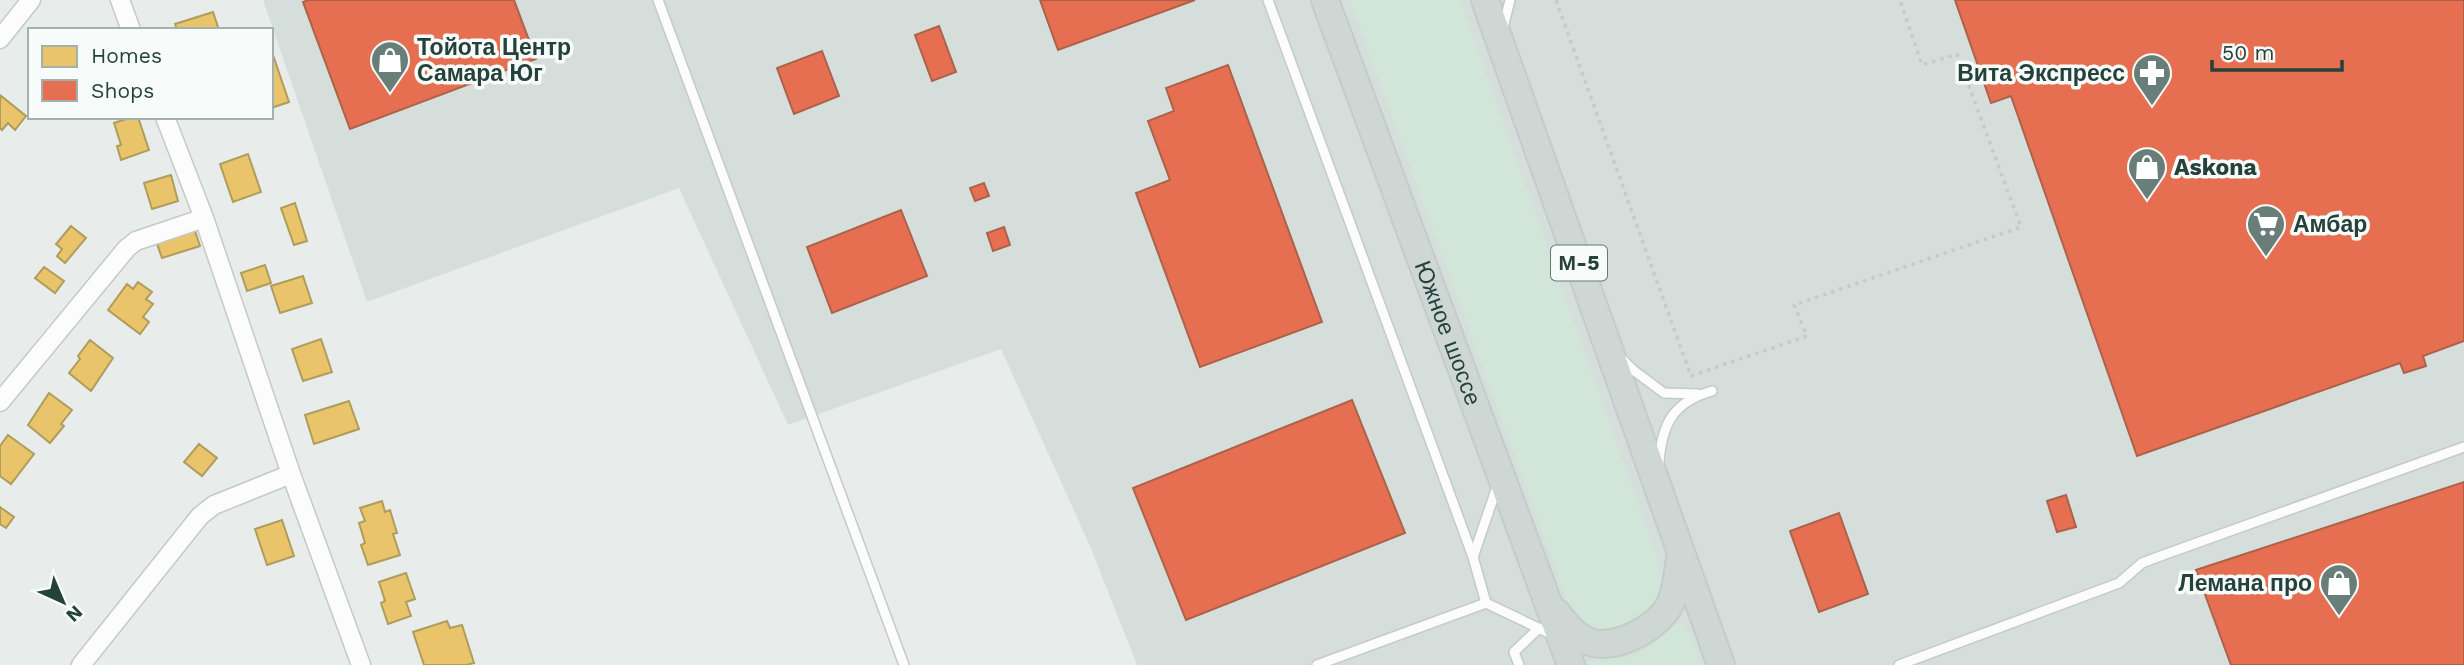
<svg xmlns="http://www.w3.org/2000/svg" width="2464" height="665" font-family="'Work Sans',sans-serif">
  <rect width="100%" height="100%" fill="#e8edeb"/>
  <!-- built -->
  <path fill="#d6dedb" d="M263,0h2201v665h-1327l-47,-119 -89,-197 -213,76 -109,-237 -312,114z"/>
  <!-- green -->
  <path fill="#d1e6d8" d="M1350,0h110l192,543 12,38 -8,32 -43,26 -37,-13z
    M1682,623l7,9 12,33h-112l-1,-3c16,-7 33,1 54,-11 17,-9 20,-24 40,-28z"/>
  <!-- homes -->
  <path fill="#e9c46a" stroke="#ae9d5c" stroke-width="2" d="M213,12l6,18h-42l-2,-6z
    M271,55h2l16,47 -18,6z
    M0,95l26,21 -11,14 -7,-7 -6,7 -2,-2z
    M132,117h6l11,33 -28,10 -4,-14 4,-1 -7,-22z
    M248,154l13,38 -28,10 -13,-38z
    M171,175l7,26 -26,8 -8,-26z
    M295,203l12,38 -13,4 -13,-37z
    M71,226l15,12 -21,25 -8,-7 5,-7 -6,-5z
    M194,228l6,18 -38,12 -6,-17z
    M265,265l6,18 -24,8 -6,-18z
    M44,267l20,14 -9,12 -20,-15z
    M303,276l9,27 -32,10 -9,-27z
    M138,282l14,10 -6,7 7,5 -10,13 6,5 -9,12 -32,-24 19,-26 6,5z
    M321,339l11,33 -29,9 -11,-32z
    M90,340l23,18 -22,33 -22,-18 11,-14 -2,-3z
    M49,393l23,17 -11,14 3,2 -14,17 -22,-18z
    M349,401l10,28 -45,15 -9,-29z
    M8,435l26,19 -23,30 -11,-8v-30z
    M199,444l18,14 -15,18 -18,-14z
    M382,501l3,11 5,-2 7,23 -4,1 7,21 -32,10 -7,-20 4,-2 -6,-20 6,-2 -5,-13z
    M0,507l14,10 -8,11 -6,-4z
    M282,520l12,36 -27,9 -12,-36z
    M406,573l9,26 -9,3 5,14 -23,8 -7,-21 4,-2 -6,-19z
    M447,621l3,7 12,-3 12,38 -8,2h-42l-11,-33z"/>
  <!-- shops -->
  <path fill="#e76f51" stroke="#ac624a" stroke-width="2" d="M308,0h206l22,59 -186,70 -47,-127z
    M1040,0h155l-137,50z
    M1955,0h509v341l-41,15 3,10 -22,7 -4,-10 -263,93 -126,-360 -20,7z
    M939,26l17,46 -24,9 -17,-46z
    M822,51l17,45 -45,18 -17,-46z
    M1228,65l94,257 -122,45 -64,-174 34,-13 -22,-59 26,-10 -8,-23z
    M984,183l5,13 -14,5 -5,-13z
    M901,210l26,66 -95,37 -25,-66z
    M1004,227l6,18 -17,6 -6,-18z
    M1352,400l53,133 -219,87 -53,-132z
    M2464,482v183h-233l-35,-95z
    M2066,495l10,32 -19,5 -10,-31z
    M1839,513l29,81 -49,18 -29,-81z"/>
  <g fill="none" stroke-linecap="round" stroke-linejoin="round">
    <defs>
      <path id="lane" d="M658,0l246,665
        M1268,0l205,557 13,46
        M1503,28l7,-28
        M1622,359l11,11 31,23 34,1
        M1659,462c3,-38 14,-60 53,-71
        M1473,557l25,-73
        M1317,665l169,-62 67,32
        M1519,665l-5,-13 25,-24
        M1899,665l220,-82 23,-20 24,-9 298,-107"/>
      <path id="street" d="M120,0l11,30
        M0,39l31,-39
        M165,117l39,101 87,256 70,191
        M0,402l127,-154 9,-7 68,-23
        M81,665l119,-149 14,-11 77,-31"/>
      <g id="primary">
        <path id="s1" d="M1325,0l246,665"/>
        <path d="M1485,0l236,665"/>
        <path d="M1556,612c10,13 20,26 37,31 26,6 68,-17 78,-41 6,-15 7,-33 10,-49"/>
      </g>
    </defs>
    <!-- lane casing -->
    <use href="#lane" stroke="#c5cac8" stroke-width="12"/>
    <!-- street casing -->
    <use href="#street" stroke="#c5cac8" stroke-width="21"/>
    <!-- primary casing -->
    <use href="#primary" stroke="#c3ccc9" stroke-width="30"/>
    <!-- path -->
    <path stroke="#c3ccca" stroke-width="3.5" stroke-dasharray="3.5 5" stroke-linecap="butt" d="M1556,0l135,376 116,-40 -13,-31 227,-78 -64,-173 -35,11 -22,-65"/>
    <!-- lane -->
    <use href="#lane" stroke="#fcfcfc" stroke-width="9"/>
    <!-- street -->
    <use href="#street" stroke="#fcfcfc" stroke-width="18"/>
    <!-- primary -->
    <use href="#primary" stroke="#cfd7d5" stroke-width="26"/>
  </g>
  <!-- icons -->
  <defs>
    <symbol id="shop-pin" viewBox="-11 -11 22 30"><path d="M0 17L-7.5 6A9.5 9.5 0 1 1 7.5 6Z" fill="#697e78" stroke="#f7fbf9"/><path d="M-5-2.5h2.3a2.7 3.5 0 0 1 5.4 0H5L5.5 6h-11ZM-1.5-2.5h3a1.5 2.3 0 0 0-3 0Z" fill="#fff"/></symbol>
    <symbol id="pharmacy-pin" viewBox="-11 -11 22 30"><path d="M0 17L-7.5 6A9.5 9.5 0 1 1 7.5 6Z" fill="#697e78" stroke="#f7fbf9"/><path d="M-2-6h4v4h4v4h-4v4h-4v-4h-4v-4h4Z" fill="#fff"/></symbol>
    <symbol id="supermarket-pin" viewBox="-11 -11 22 30"><path d="M0 17L-7.5 6A9.5 9.5 0 1 1 7.5 6Z" fill="#697e78" stroke="#f7fbf9"/><path d="M-6-5.5h2.5l.6 2H6L4.5 2H-2.5L-4.4-4H-6ZM-1.5 3.2a1.3 1.3 0 1 0 .1 0ZM3 3.2a1.3 1.3 0 1 0 .1 0Z" fill="#fff"/></symbol>
  </defs>
  <g fill-rule="evenodd">
    <use href="#shop-pin" x="368" y="38" width="44" height="60"/>
    <use href="#pharmacy-pin" x="2130" y="51" width="44" height="60"/>
    <use href="#shop-pin" x="2125" y="145" width="44" height="60"/>
    <use href="#supermarket-pin" x="2244" y="202" width="44" height="60"/>
    <use href="#shop-pin" x="2317" y="561" width="44" height="60"/>
  </g>
  <g text-anchor="middle" stroke-width="7" stroke-linejoin="round" paint-order="stroke">
    <!-- shield labels -->
    <rect fill="#f7fbf9" stroke="#637a73" stroke-width="2" x="1551" y="245.5" width="56" height="35" rx="5"/>
    <g font-size="21" font-weight="bold" fill="#24423a">
      <text x="1579" y="270">М-5</text>
    </g>
    <!-- poi labels -->
    <g font-size="23" font-weight="bold" fill="#24423a" stroke="#f7fbf9" text-anchor="start">
      <text x="417" y="55">Тойота Центр<tspan x="417" dy="26">Самара Юг</tspan></text>
      <text x="2125" y="81" text-anchor="end">Вита Экспресс</text>
      <text x="2174" y="175">Askona</text>
      <text x="2293" y="232">Амбар</text>
      <text x="2312" y="591" text-anchor="end">Лемана про</text>
    </g>
    <!-- street labels -->
    <g font-size="23" fill="#24423a" stroke="#f7fbf9">
      <text dy="8" stroke="none"><textPath href="#s1" startOffset="355">Южное шоссе</textPath></text>
    </g>
  </g>
  <!-- legend -->
  <rect x="28" y="28" width="245" height="91" fill="#f7fbf9" stroke="#a3b1ad" stroke-width="2"/>
  <rect x="42" y="46" width="35" height="21" fill="#e9c46a" stroke="#a3b1ad" stroke-width="2"/>
  <text x="91" y="63" font-size="21" fill="#24423a">Homes</text>
  <rect x="42" y="80" width="35" height="21" fill="#e76f51" stroke="#a3b1ad" stroke-width="2"/>
  <text x="91" y="98" font-size="21" fill="#24423a">Shops</text>
  <!-- north arrow -->
  <g transform="translate(63 602) rotate(136)" stroke="#f7fbf9" stroke-width="5" paint-order="stroke">
  <path d="M0-5L12 26L0 18L-12 26Z" fill="#24423a"/>
  <text y="-10" font-size="19" font-weight="bold" text-anchor="middle" fill="#24423a">N</text>
  </g>
  <!-- scale -->
  <path d="M2212 60v10h130v-10" fill="none" stroke="#24423a" stroke-width="3.5"/>
  <text x="2222" y="60" font-size="21" fill="#24423a" stroke="#f7fbf9" stroke-width="5" paint-order="stroke">50 m</text>
</svg>
